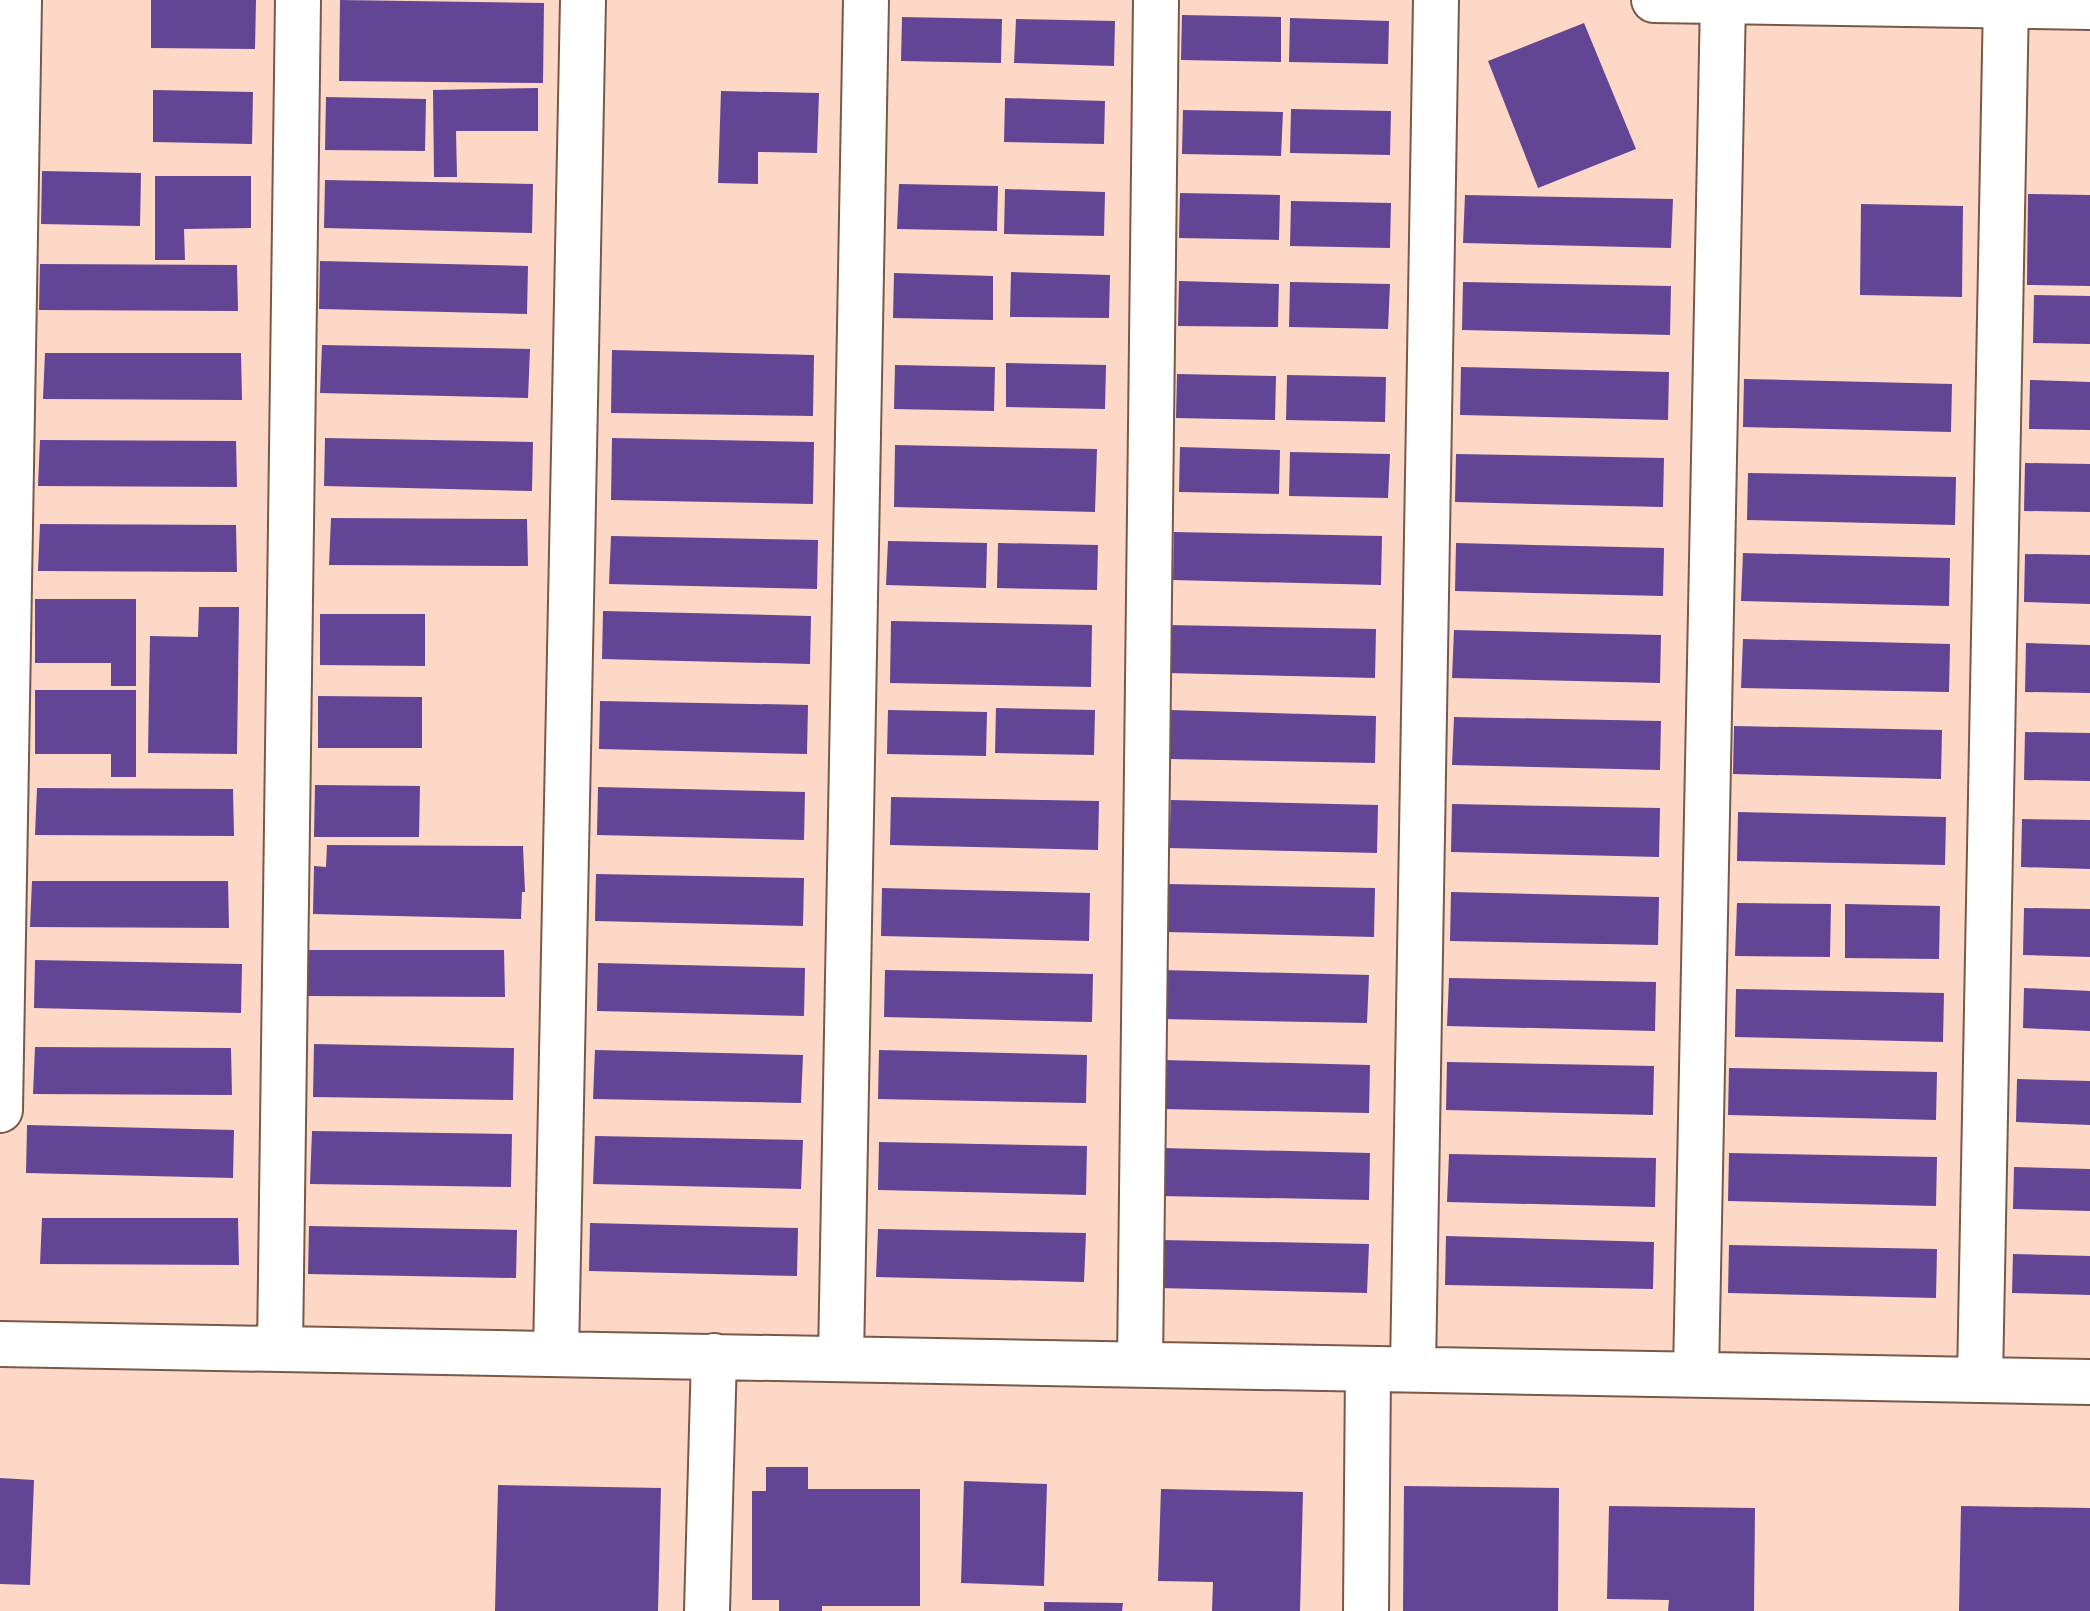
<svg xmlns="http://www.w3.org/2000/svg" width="2090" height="1611" font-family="'PT Sans',sans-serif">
  <rect width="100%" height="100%" fill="#fdd8c7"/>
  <!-- building -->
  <path fill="#624595" d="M151,0h105l-1,49 -104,-1z
    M340,0l204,3 -1,80 -204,-2z
    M1182,15l99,2v45l-100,-2z
    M902,17l100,2 -1,44 -100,-2z
    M1290,18l99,3 -1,43 -99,-2z
    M1016,19l99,2 -1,45 -100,-3z
    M1584,23l52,126 -98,39 -50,-127z
    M538,88v43h-82l1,46h-23l-1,-87z
    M153,90l100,2 -1,52 -99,-2z
    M721,91l98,2 -2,60 -59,-1v32l-40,-1z
    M326,97l100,2 -1,52 -100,-1z
    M1005,98l100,3 -1,43 -100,-2z
    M1291,109l100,2 -1,44 -100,-2z
    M1183,110l100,2 -2,44 -99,-2z
    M42,171l99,2 -1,53 -99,-2z
    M155,176h96v52l-67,1 1,31h-30z
    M325,180l208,4 -1,49 -208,-5z
    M899,184l99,2 -1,45 -100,-2z
    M1005,189l100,3 -1,44 -100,-2z
    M1180,193l100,2 -1,45 -100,-2z
    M2028,194l62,1v91l-63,-1z
    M1465,195l208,4 -2,49 -208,-5z
    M1291,201l100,2 -1,45 -100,-2z
    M1861,204l102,2 -1,91 -102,-2z
    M320,261l208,5 -1,48 -208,-5z
    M40,264l197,1 1,46 -199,-1z
    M1011,272l99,3 -1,43 -99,-1z
    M894,273l99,3v44l-100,-2z
    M1179,281l100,3 -1,43 -100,-1z
    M1290,282l100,2 -2,45 -99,-2z
    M1463,282l208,4 -1,49 -208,-5z
    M2034,295l56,1v48l-57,-1z
    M322,345l208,4 -2,49 -208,-5z
    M612,350l202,5 -1,61 -202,-3z
    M45,353h196l1,47 -199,-1z
    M1006,363l100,2 -1,44 -99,-2z
    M895,365l100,2 -1,44 -100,-2z
    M1461,367l208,5 -1,48 -208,-5z
    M1177,374l99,2 -1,44 -99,-2z
    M1287,375l99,2 -1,45 -99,-2z
    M1744,379l208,5 -1,48 -208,-5z
    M2030,380l60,2v48l-61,-1z
    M325,438l208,4 -1,49 -208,-5z
    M612,438l202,4 -1,62 -202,-4z
    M40,440l196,1 1,46 -199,-1z
    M895,445l202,4 -2,63 -201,-5z
    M1180,447l100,3 -1,44 -100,-2z
    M1290,452l100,2 -2,44 -99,-2z
    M1456,454l208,4 -1,49 -208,-5z
    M2025,463l65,1v48l-66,-1z
    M1748,473l208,4 -1,48 -208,-5z
    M331,518l196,1 1,47 -199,-1z
    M40,524l196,1 1,47 -199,-1z
    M1174,532l208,4 -1,49 -208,-5z
    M611,536l207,4 -1,49 -208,-5z
    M888,541l99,2 -1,45 -100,-3z
    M998,543l100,2 -1,45 -100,-2z
    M1456,543l208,5 -1,48 -208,-5z
    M1743,553l207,5 -1,48 -208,-5z
    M2025,554l65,1v49l-66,-2z
    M35,599h101v87h-25v-23h-76z
    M199,607h40l-2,147 -89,-1 2,-117 48,1z
    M603,611l208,5 -1,48 -208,-5z
    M320,614h105v52l-105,-1z
    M891,621l201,4 -1,62 -201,-4z
    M1168,625l208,4 -1,49 -208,-5z
    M1454,630l207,5 -1,48 -208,-5z
    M1743,639l207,5 -1,48 -208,-4z
    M2026,643l64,2v48l-65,-1z
    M35,690h101v87h-25v-23h-76z
    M318,696l104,1v51h-104z
    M600,701l208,4 -1,49 -208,-5z
    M996,708l99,2 -1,45 -99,-2z
    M888,710l99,2 -1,44 -99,-2z
    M1169,710l207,6 -1,47 -207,-4z
    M1454,717l207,4 -1,49 -208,-5z
    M1734,726l208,4 -1,49 -208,-5z
    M2025,732l65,1v48l-66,-1z
    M315,785l105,1 -1,51h-105z
    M598,787l207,5 -1,48 -207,-5z
    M37,788l196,1 1,47 -199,-1z
    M891,797l208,4 -1,49 -208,-5z
    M1171,800l207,5 -1,48 -208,-5z
    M1452,804l208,4 -1,49 -208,-5z
    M1738,812l208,5 -1,48 -208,-4z
    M2022,819l68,1v49l-69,-2z
    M327,845l196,1 2,46h-3l-1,27 -208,-5 1,-48 12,1z
    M596,874l208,4 -1,48 -208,-5z
    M32,881h196l1,47 -199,-1z
    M1167,884l208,4 -1,49 -208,-5z
    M882,888l208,5 -1,48 -208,-5z
    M1451,892l208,5 -1,48 -208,-4z
    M1737,903l94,1 -1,53 -95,-1z
    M1845,904l95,2 -1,53 -94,-1z
    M2024,908l66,1v48l-67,-2z
    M308,950h196l1,47 -199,-1z
    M35,960l207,4 -1,49 -207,-5z
    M598,963l207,5 -1,48 -207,-5z
    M885,970l208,4 -1,48 -208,-5z
    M1161,970l208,5 -2,48 -207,-4z
    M1449,978l207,4 -1,49 -208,-5z
    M2024,988l66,3v40l-67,-3z
    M1736,989l208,4 -1,49 -208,-5z
    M314,1044l200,4 -1,52 -200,-3z
    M35,1047l196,1 1,47 -199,-1z
    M595,1050l208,5 -2,48 -208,-4z
    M879,1050l208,5 -1,48 -208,-4z
    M1162,1060l208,5 -1,48 -208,-4z
    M1447,1062l207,4 -1,49 -207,-5z
    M1729,1068l208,4 -1,48 -208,-5z
    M2017,1079l73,2v44l-74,-3z
    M27,1125l207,5 -1,48 -207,-5z
    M312,1131l200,3 -1,53 -201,-3z
    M595,1136l208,4 -2,49 -208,-5z
    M879,1142l208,4 -1,49 -208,-5z
    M1162,1148l208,5 -1,47 -208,-4z
    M1729,1153l208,4 -1,49 -208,-5z
    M1449,1154l207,4 -1,49 -208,-5z
    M2014,1167l76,2v42l-77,-2z
    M42,1218h196l1,47 -199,-1z
    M590,1223l208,5 -1,48 -208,-5z
    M309,1226l208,4 -1,48 -208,-4z
    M878,1229l208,4 -2,49 -208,-5z
    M1446,1236l208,6 -1,47 -208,-4z
    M1161,1240l208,4 -2,49 -208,-5z
    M1729,1245l208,4 -1,49 -208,-5z
    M2013,1254l77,2v39l-78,-2z
    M766,1467h42v22h112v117h-98v5h-43v-11h-27v-109h14z
    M0,1478l34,2 -4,105 -30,-1z
    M964,1481l83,3 -3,102 -83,-3z
    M498,1485l163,3 -3,123h-163z
    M1404,1486l155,2 -1,123h-155z
    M1161,1489l142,3 -3,119h-88l1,-29 -55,-1z
    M1609,1506l146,2 -1,103h-86l1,-11 -62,-1z
    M1961,1506l129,2v103h-131z
    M1044,1602l79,1 -1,8h-78z"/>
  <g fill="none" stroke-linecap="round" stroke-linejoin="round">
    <defs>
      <path id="minor" d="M1654,0l436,7
        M0,1110l19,-1110
        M0,1344l2090,38
        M280,1349l18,-1349
        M556,1354l27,-1354
        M841,1359l25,-1359
        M1140,1364l16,-1364
        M1413,1369l23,-1369
        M1696,1374l27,-1374
        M1980,1380l26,-1380
        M707,1611l7,-255
        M1366,1611l2,-242"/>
    </defs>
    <!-- minor casing -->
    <use href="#minor" stroke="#77584a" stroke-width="48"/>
    <!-- minor -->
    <use href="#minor" stroke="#fff" stroke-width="44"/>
  </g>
</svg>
